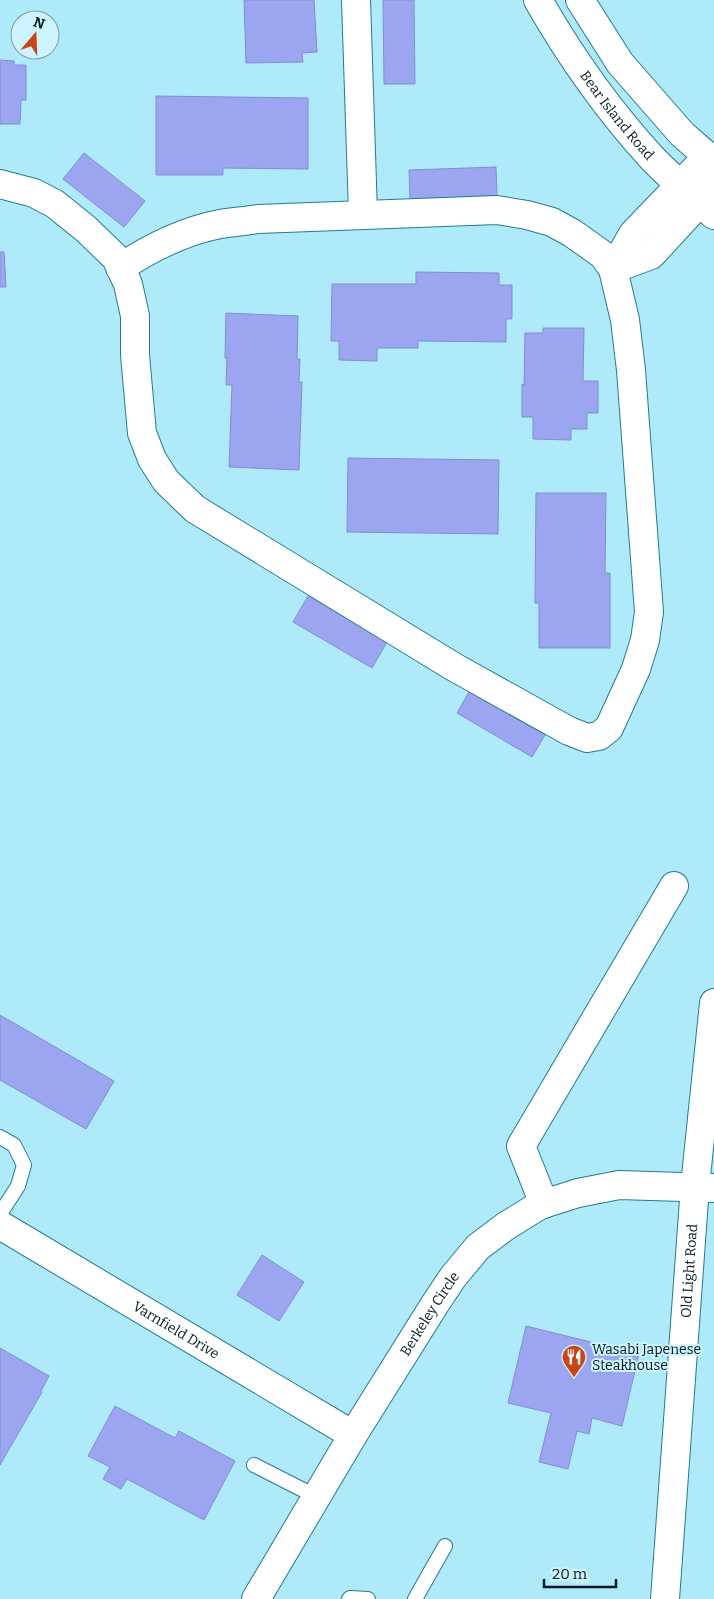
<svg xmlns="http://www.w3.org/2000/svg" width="714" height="1599" font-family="Bitter,serif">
  <rect width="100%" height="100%" fill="#afeafb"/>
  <!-- building -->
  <path fill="#9ca6f0" stroke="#838dd4" d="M244,0h70l3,52 -15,1 1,9 -57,1z
    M383,0h31l1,84h-31z
    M0,60l14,1v4h12v35h-5l-1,24h-20z
    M156,96l152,2v71l-85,-1v7h-67z
    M84,153l61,48 -21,26 -61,-48z
    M496,167l1,29 -87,3 -1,-29z
    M0,252h4l2,35h-6z
    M416,272l83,1v12h13v34h-6v23l-88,-1v7h-41v13l-38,-1v-19h-8l1,-57h84z
    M226,313l72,3 -1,43h3l-1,23h3l-3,88 -70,-3 3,-82h-6l1,-27h-2z
    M543,328h41l-1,53h15v32h-11v16h-16v11l-38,-1v-22h-11v-33l2,1 1,-52h18z
    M348,458l151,2 -1,74 -151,-2z
    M536,493h70l-1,80h5v75h-71v-45h-4z
    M308,596l79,46 -15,26 -79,-46z
    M469,692l76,43 -13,22 -75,-44z
    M0,1015l114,66 -28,48 -86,-49z
    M262,1255l42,27 -25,39 -42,-26z
    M526,1326l113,28 -17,72 -30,-8 -3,16 -12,-3 -9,38 -29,-7 12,-49 -43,-10z
    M0,1348l49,28 -8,15 1,1 -42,73z
    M115,1406l60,32 4,-7 56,30 -31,59 -77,-41 -6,10 -18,-10 7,-12 -22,-11z"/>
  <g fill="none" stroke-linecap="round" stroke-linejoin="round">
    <defs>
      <path id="lane" d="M0,1137l14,8 10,20 -6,21 -18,28
        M254,1465l63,32
        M349,1599l1,-1 18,1
        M415,1599l30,-53"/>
      <g id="street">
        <path d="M356,0l7,214"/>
        <path d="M0,184l34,9 21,11 31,25 30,29 12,26 7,32v39l7,78 10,26 14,22 29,28 259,158 115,64 18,7 12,-2 10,-8 27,-59 9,-29 4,-28 -18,-242 -6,-50 -12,-51 -10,-14 -31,-22 -20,-11 -25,-7 -30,-5 -239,9c-12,2 -26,3 -38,5 -36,7 -70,24 -100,44"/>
        <path d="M613,269l20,-35 75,-78"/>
        <path d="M613,269l38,-14 63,-68"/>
        <path d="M544,1204l-23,-58 153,-260"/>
        <path id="s1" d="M0,1225l353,210"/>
        <path id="s2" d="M256,1599l97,-164 82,-131 18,-27 25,-30 28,-21 34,-21 38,-12 41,-8 95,3"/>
        <path id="s3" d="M665,1599l30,-413 19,-183"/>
      </g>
      <g id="secondary">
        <path id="s4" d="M538,0c32,56 70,110 114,158 19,20 41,38 62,57"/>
        <path d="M580,0l40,63 62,71 32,28"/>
      </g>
    </defs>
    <!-- lane casing -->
    <use href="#lane" stroke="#237b90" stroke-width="16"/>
    <!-- street casing -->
    <use href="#street" stroke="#237b90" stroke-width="30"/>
    <!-- secondary casing -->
    <use href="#secondary" stroke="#237b90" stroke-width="30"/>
    <!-- lane -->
    <use href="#lane" stroke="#fff" stroke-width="14"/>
    <!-- street -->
    <use href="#street" stroke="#fff" stroke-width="28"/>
    <!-- secondary -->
    <use href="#secondary" stroke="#fff" stroke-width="28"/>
  </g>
  <!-- icons -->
  <defs>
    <symbol id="restaurant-pin" viewBox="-11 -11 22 30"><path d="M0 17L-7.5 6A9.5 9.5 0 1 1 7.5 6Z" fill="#cb4413" stroke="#cdf4ff"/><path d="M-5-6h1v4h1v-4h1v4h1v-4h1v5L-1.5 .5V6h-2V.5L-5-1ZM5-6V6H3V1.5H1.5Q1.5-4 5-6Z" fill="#fff"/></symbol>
  </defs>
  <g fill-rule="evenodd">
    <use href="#restaurant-pin" x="560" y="1343" width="28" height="38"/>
  </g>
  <g text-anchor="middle" stroke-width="4" stroke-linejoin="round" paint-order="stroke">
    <!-- street labels -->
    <g font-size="14" fill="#02191f" stroke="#cdf4ff">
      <text dy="5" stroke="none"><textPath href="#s4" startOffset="140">Bear Island Road</textPath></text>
      <text dy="5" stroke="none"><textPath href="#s3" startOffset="329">Old Light Road</textPath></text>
      <text dy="5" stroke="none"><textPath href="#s2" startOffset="334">Berkeley Circle</textPath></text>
      <text dy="5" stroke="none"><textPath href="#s1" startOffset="205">Varnfield Drive</textPath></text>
    </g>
    <!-- poi labels -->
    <g font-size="14" fill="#02191f" stroke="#cdf4ff" text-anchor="start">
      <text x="592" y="1354">Wasabi Japenese<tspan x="592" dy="16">Steakhouse</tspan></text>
    </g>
  </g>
  <!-- north arrow -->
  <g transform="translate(35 35) rotate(19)"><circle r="24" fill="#cdf4ff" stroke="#7c9ca5"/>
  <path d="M0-4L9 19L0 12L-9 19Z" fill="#cb4413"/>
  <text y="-8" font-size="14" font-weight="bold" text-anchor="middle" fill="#02191f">N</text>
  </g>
  <!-- scale -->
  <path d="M544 1579v8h72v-8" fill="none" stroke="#02191f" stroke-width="2.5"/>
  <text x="552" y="1579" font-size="15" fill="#02191f" stroke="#cdf4ff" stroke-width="4" paint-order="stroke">20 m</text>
</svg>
